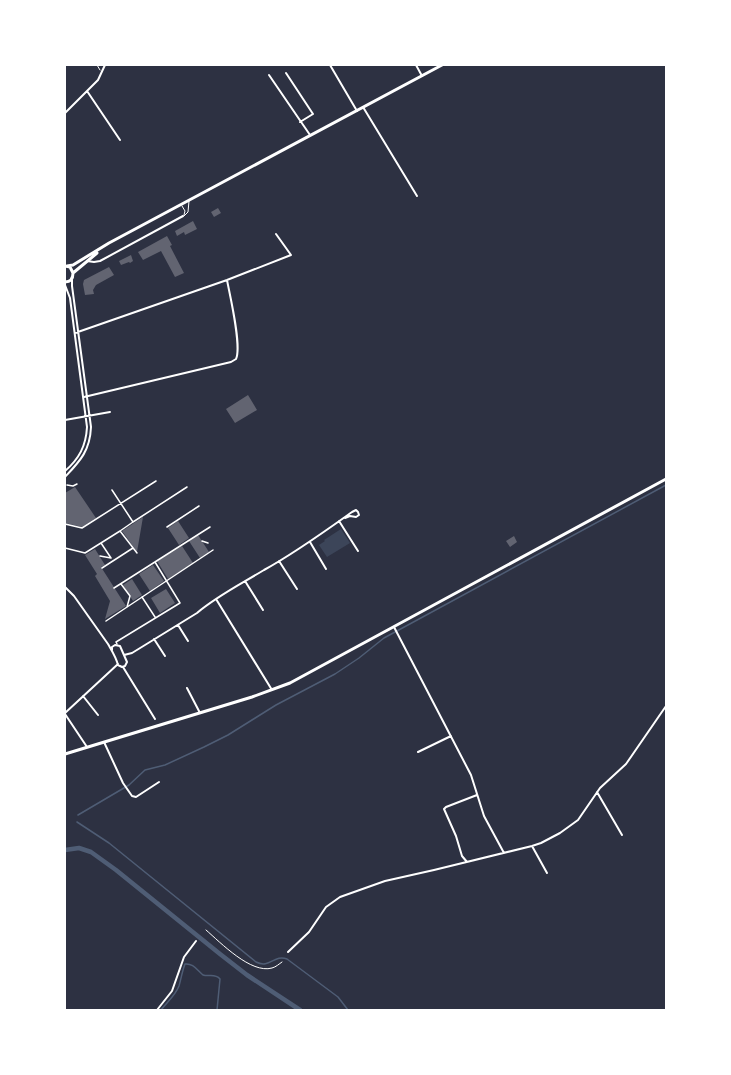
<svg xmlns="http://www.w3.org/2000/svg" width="731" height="1075" font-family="Montserrat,sans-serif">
  <rect width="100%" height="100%" fill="#2d3142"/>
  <!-- green -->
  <path fill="#3c4559" d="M341,529l9,14 -23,14 -8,-12 6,-4 -1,-1z"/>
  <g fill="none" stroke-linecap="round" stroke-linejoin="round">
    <!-- stream -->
    <path stroke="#4f5d75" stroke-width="1.5" d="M78,815l51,-30 16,-15 20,-5 39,-18 24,-12 48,-30 59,-31 24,-16 25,-20 282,-153
      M77,822l32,21 147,119c14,7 18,-8 31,-3l51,38 10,13
      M161,1010c6,-8 14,-14 18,-24 2,-7 3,-14 6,-22 8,-1 12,6 18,11 6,2 12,-2 17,4l-3,31"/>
    <!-- canal -->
    <path stroke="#4f5d75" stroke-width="4.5" d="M65,850l14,-2 12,4 25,18 104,84 27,21 53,35"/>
  </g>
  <!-- building -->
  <path fill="#626471" d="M218,208l3,5 -7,4 -3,-5z
    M193,221l4,8 -12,6 -1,-3 -7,4 -2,-5z
    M167,236l5,9 -2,1 14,27 -9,4 -14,-26 -18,9 -5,-8z
    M131,255l2,6 -3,2 -1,-1 -8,3 -2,-4z
    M109,267l5,8 -18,10 -3,5 1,4 -9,1 -2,-11 1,-4z
    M248,395l9,15 -22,13 -9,-14z
    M75,487l21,31 -14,9 -17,-4v-30z
    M143,517l-6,35 -15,-21z
    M178,521l11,17 -10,7 -11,-17z
    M198,535l11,17 -9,6 -11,-17z
    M514,536l3,6 -7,5 -4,-6z
    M182,546l11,17 -25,16 -11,-18z
    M95,549l10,16 -4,2 25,39 -21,13 5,-18 -15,-25 2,-2 -12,-19z
    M153,565l11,16 -14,10 -11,-17z
    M132,579l10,16 -9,6 -10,-16z
    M166,589l9,14 -15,10 -9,-15z"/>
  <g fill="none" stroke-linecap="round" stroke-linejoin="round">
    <!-- path -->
    <path stroke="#fff" stroke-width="1" d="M97,65l3,5
      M206,930c15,13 45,44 66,38 4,-1 7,-4 10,-6"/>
    <!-- service -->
    <path stroke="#fff" stroke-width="1" d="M182,206l3,5 -1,4
      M184,216l4,-4 1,-11"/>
    <!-- pedestrian -->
    <path stroke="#fff" stroke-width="1.5" d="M67,485l6,1 4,-2
      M112,490l21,32 -13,9 17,22
      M133,522l54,-35
      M65,524l17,4 74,-47
      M167,527l32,-21
      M202,541l6,2
      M65,548l20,5 35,-22
      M100,556l11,2 -10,-15
      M102,568l31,-20
      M121,584l9,12 -3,11
      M114,588l96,-61
      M142,597l13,20
      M106,621l107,-71
      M117,644l-1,-2 64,-39 -25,-41"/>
    <!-- minor -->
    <path stroke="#fff" stroke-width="2" d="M330,65l27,46
      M416,65l6,11
      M286,73l27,41 -13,8
      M269,75l41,60
      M87,91l33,49
      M363,107l54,89
      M65,113l33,-33 7,-15
      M87,261l7,1 6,-1 83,-45
      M65,285l5,13 17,129c-1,19 -8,32 -22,44
      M75,333l152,-53 64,-25 -15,-21
      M84,397l147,-35 5,-3c6,-13 -6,-63 -9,-79
      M65,420l45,-8
      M65,477c15,-16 25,-26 26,-50l-19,-141v-6
      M339,521l19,30
      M310,542l16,27
      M279,561l18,28
      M245,581l18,29
      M65,587l9,9 34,48c4,7 8,13 10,21l4,2 3,-1 2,-4 -7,-16 -5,-1 -3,2v3
      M216,599l56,91
      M178,625l10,16
      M394,627l77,148 13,41 20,37
      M154,639l11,17
      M124,655l8,-2 65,-40c20,-17 44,-29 67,-43 31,-17 60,-38 88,-58l4,-2 2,2 1,3 -3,2 -6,-1 -5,2
      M123,667l32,52
      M187,688l13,25
      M83,696l15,19
      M65,713l53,-49
      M65,714l22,33
      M104,742l19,41 9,13 4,1 23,-15
      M418,752l33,-16
      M597,792l25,43
      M532,846l15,27
      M467,862l-5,-6 -6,-20 -12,-27 2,-2 31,-12
      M288,952l21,-20 17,-25 14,-10 45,-16 49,-11 98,-24 9,-3 19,-10 18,-13 22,-32 26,-24 40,-58
      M157,1010l15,-19 12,-34 12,-16"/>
    <!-- tertiary -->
    <path stroke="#fff" stroke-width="3" d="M65,754l187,-57 38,-14 376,-204"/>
    <!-- secondary -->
    <path stroke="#fff" stroke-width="3" d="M65,266l5,1 3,6c0,6 -3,9 -8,9
      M67,266l6,-1 36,-22 333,-178
      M73,273l24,-20"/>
  </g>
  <!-- border -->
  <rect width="731" height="1075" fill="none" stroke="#ffffff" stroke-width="132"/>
</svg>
